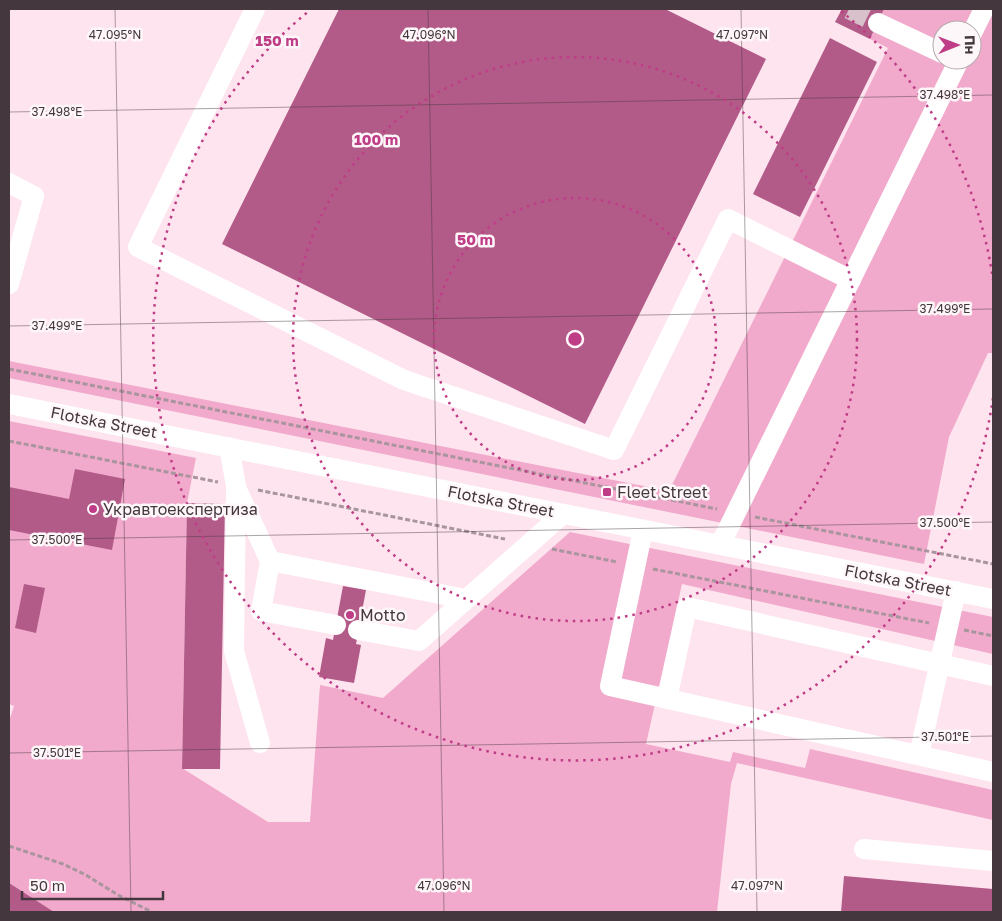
<svg xmlns="http://www.w3.org/2000/svg" width="1002" height="921" font-family="'Golos Text',sans-serif">
  <rect width="100%" height="100%" fill="#fee4ef"/>
  <!-- green -->
  <path fill="#f1aacb" fill-rule="evenodd" d="M884,9h109v344h-5l-39,84 -25,127 -915,-186v-17l660,130 219,-443 -18,-9zM942,30h30v30h-30z
    M9,421l187,37 -9,45 -5,265 86,54h42l10,-137 63,13 187,-166 423,85v37l-311,-70 -36,160 84,18 3,-10 72,16 5,-19 183,41v30l-256,-57 -6,21 -14,128h-708v-191l5,-15 -5,-2z"/>
  <!-- building -->
  <path fill="#b25b88" d="M339,9h326l101,50 -181,365 -363,-180z
    M842,9h42l-14,30 -35,-17z
    M830,38l47,24 -77,155 -47,-23z
    M75,469l50,10 -13,71 -103,-20v-43l60,12z
    M187,503l38,1 -5,265h-38z
    M24,584l21,4 -9,45 -21,-5z
    M343,586l23,4 -10,54 5,1 -7,38 -35,-6 7,-39 7,2z
    M844,876l149,13v23h-152z
    M9,883l45,29h-45z"/>
  <g fill="none" stroke-linecap="round" stroke-linejoin="round">
    <!-- minor-tunnel -->
    <path stroke="#d9c1cb" stroke-width="20" stroke-dasharray="20 10" stroke-linecap="butt" d="M849,9l29,14"/>
    <!-- path -->
    <path stroke="#a9959e" stroke-width="3" stroke-dasharray="5 2.5" stroke-linecap="butt" d="M9,369l708,140
      M9,441l209,41
      M258,490l247,49
      M755,517l238,47
      M552,549l65,13
      M653,569l276,54
      M964,630l29,6
      M9,846l54,18 23,11 32,20 34,17"/>
    <!-- minor -->
    <path stroke="#fff" stroke-width="20" d="M255,9l-117,238 266,133 210,70 114,-231 123,61
      M878,23l64,30
      M972,33l12,-24
      M9,183l25,13 -25,88
      M9,404l984,195
      M229,447l7,39 -2,165 26,92
      M238,492l32,69 -9,50 75,14
      M643,530l-33,156 383,86
      M720,545l239,-485
      M270,561l196,38
      M358,630l61,11 144,-127
      M667,699l20,-92 306,69
      M919,755l37,-164
      M864,849l129,12"/>
  </g>
  <!-- ticks -->
  <path fill="none" stroke="#44373d" stroke-width="1" stroke-opacity="0.45" d="M115,9l16,903M428,9l16,903M741,9l16,903M9,112l984,-17M9,326l984,-17M9,540l984,-18M9,753l984,-17"/>
  <!-- distance rings -->
  <g fill="none" stroke="#bf3d86" stroke-width="2.5" stroke-dasharray="2.5 5">
    <circle cx="575" cy="339" r="141"/>
    <circle cx="575" cy="339" r="282"/>
    <path d="M993 398A422 422 0 1 1 309 11M841 11A422 422 0 0 1 993 280"/>
  </g>
  <!-- markers -->
  <g fill="#bf3d86" stroke="#fef7fa" stroke-width="2">
    <rect x="602" y="487" width="10" height="10" rx="2.5"/>
    <circle cx="93" cy="509" r="5"/>
    <circle cx="350" cy="615" r="5"/>
  </g>
  <g text-anchor="middle" stroke-width="5" stroke-linejoin="round" paint-order="stroke">
    <!-- street labels -->
    <g font-size="16" fill="#44373d" stroke="#fef7fa">
      <text transform="translate(104 422) rotate(11)" y="6">Flotska Street</text>
      <text transform="translate(501 501) rotate(11)" y="6">Flotska Street</text>
      <text transform="translate(898 580) rotate(11)" y="6">Flotska Street</text>
    </g>
    <!-- poi labels -->
    <g font-size="16" fill="#44373d" stroke="#fef7fa" text-anchor="start">
      <text x="617" y="498">Fleet Street</text>
      <text x="103" y="515">Укравтоекспертиза</text>
      <text x="360" y="621">Motto</text>
    </g>
  </g>
  <g font-size="12" text-anchor="middle" fill="#44373d" stroke="#fef7fa" stroke-width="5" stroke-linejoin="round" paint-order="stroke">
    <text x="115" y="39">47.095°N</text>
    <text x="429" y="39">47.096°N</text>
    <text x="742" y="39">47.097°N</text>
    <text x="945" y="99">37.498°E</text>
    <text x="57" y="116">37.498°E</text>
    <text x="945" y="313">37.499°E</text>
    <text x="57" y="330">37.499°E</text>
    <text x="945" y="527">37.500°E</text>
    <text x="57" y="544">37.500°E</text>
    <text x="945" y="741">37.501°E</text>
    <text x="57" y="757">37.501°E</text>
    <text x="444" y="890">47.096°N</text>
    <text x="757" y="890">47.097°N</text>
  </g>
  <circle cx="575" cy="339" r="8" fill="#bf3d86" stroke="#fef7fa" stroke-width="2.5"/>
  <g font-size="15" text-anchor="middle" font-weight="bold" fill="#bf3d86" stroke="#fef7fa" stroke-width="5" stroke-linejoin="round" paint-order="stroke">
    <text x="277" y="46">150 m</text>
    <text x="376" y="145">100 m</text>
    <text x="475" y="245">50 m</text>
  </g>
  <!-- border -->
  <rect width="1002" height="921" fill="none" stroke="#44373d" stroke-width="20"/>
  <!-- north arrow -->
  <g transform="translate(957 45) rotate(89)"><circle r="24" fill="#fef7fa" stroke="#b4aaae"/>
  <path d="M0-4L9 19L0 12L-9 19Z" fill="#bf3d86"/>
  <text y="-8" font-size="14" font-weight="bold" text-anchor="middle" fill="#44373d">Пн</text>
  </g>
  <!-- scale -->
  <path d="M22 891v8h141v-8" fill="none" stroke="#44373d" stroke-width="2.5"/>
  <text x="30" y="891" font-size="15" fill="#44373d" stroke="#fef7fa" stroke-width="4" paint-order="stroke">50 m</text>
</svg>
